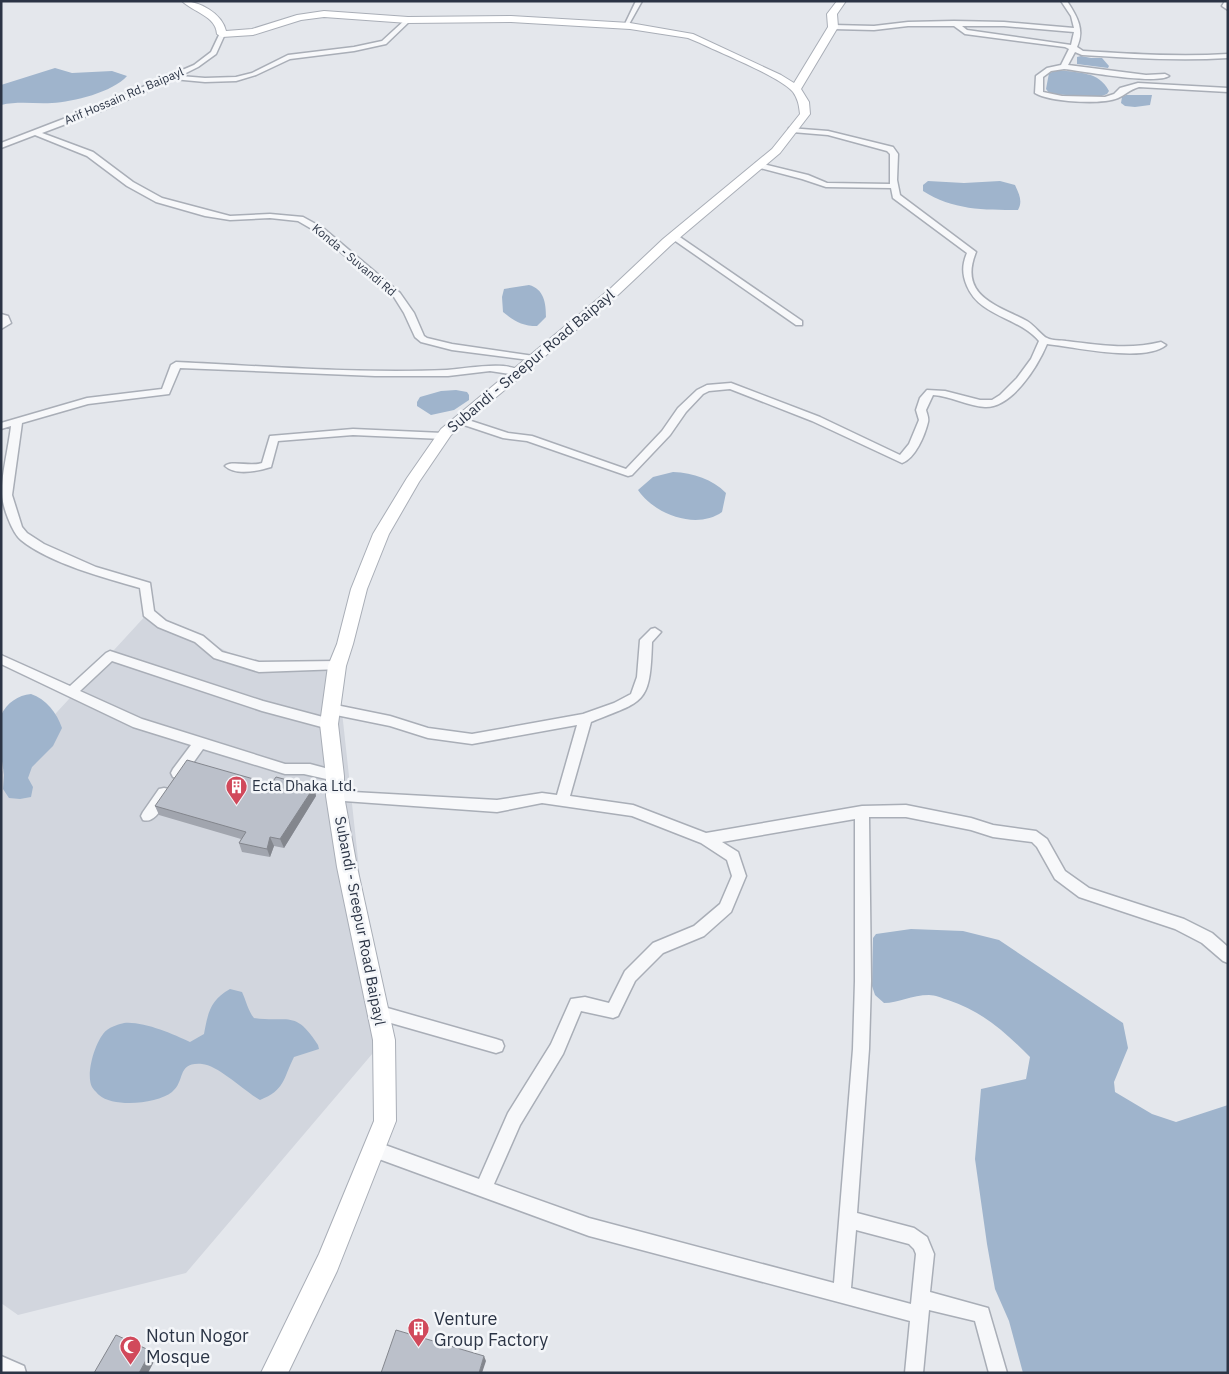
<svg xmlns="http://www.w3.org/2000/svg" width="1229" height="1374" font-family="'IBM Plex Sans',sans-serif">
  <rect width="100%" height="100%" fill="#e4e7ec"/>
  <!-- built -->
  <path fill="#d2d6de" d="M148,613l111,54 78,-1 34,312 13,62 -198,233 -168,42 -17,-12v-530z"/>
  <!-- water -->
  <path fill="#9fb4cc" d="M1081,56l10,2h11l7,8 -1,2 -31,-4v-7z
    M55,68l17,5 40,-2 15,5c-14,16 -54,26 -75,27 -18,1 -33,-2 -51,2v-20z
    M1059,70c19,3 40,1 50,21l-2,3 -8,3 -49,-3 -4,-5 3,-16z
    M1126,95h26l-2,10 -15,2 -10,-1 -4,-3 1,-6z
    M928,181l36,2 36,-2 15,4c4,9 8,16 3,25 -34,0 -66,0 -95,-19v-6z
    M529,285c15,4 17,18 17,32l-9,9c-15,0 -23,-5 -34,-14l-1,-15 2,-8z
    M456,390l11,2 2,3v5l-15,10 -23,5 -14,-9v-4l3,-5 21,-6z
    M673,472c21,1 39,7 53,21l-4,19c-25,18 -67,3 -84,-22l15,-13z
    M31,694c15,5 26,19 31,34l-9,18 -21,21 -4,11 5,9 -2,10 -11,2 -11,-1 -6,-9 1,-14 -3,-21v-39c6,-12 17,-20 30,-21z
    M911,929l52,2 36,9 124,83 5,25 -14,34 1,10 37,22 24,8 52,-17v268h-205l-14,-52 -14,-32 -8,-45 -12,-85 6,-70 45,-10 4,-22c-25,-25 -48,-46 -82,-57 -6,-2 -13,-5 -19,-5 -17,0 -31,8 -45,8l-9,-8 -3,-9 1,-48 3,-4z
    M230,989l12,3c4,8 6,19 12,26 35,5 41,-9 64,27l1,4 -25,8c-11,22 -9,33 -34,43 -16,-9 -42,-35 -58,-36 -26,-2 -16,17 -30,28 -15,12 -58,16 -73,3 -2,-2 -6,-6 -7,-8 -7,-13 4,-49 15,-57 3,-3 13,-6 17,-7 19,-2 49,11 66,19l14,-8c4,-21 6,-34 26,-45z"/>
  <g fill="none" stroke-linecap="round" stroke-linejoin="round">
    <defs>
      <path id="street" d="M636,1h6l-14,25h-4z
        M1061,1h6c10,15 18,29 10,46l6,4c49,3 97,6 145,3v4c-49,3 -97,0 -146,-3l-7,-3 -7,13 78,10 19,-1 4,2c-14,9 -86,-5 -105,-7l-13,2 -8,6v15l19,4 43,1 9,-3 6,-6 18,-5 90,5v4l-89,-5c-10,3 -14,8 -21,11 -17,7 -68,4 -83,-5l1,-17 11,-8 14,-3 8,-16 -4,-2 -100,-13 -11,-8h-46l-34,4 -41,-1 -3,-2 3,-2 41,1 34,-4 46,-1 50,1 70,6 -3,-12zM962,26h42l70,6 -3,13 -104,-15z
        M1225,1h3v9l-6,-4z
        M406,19l5,1 -25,24 -32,7 -64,8 -34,16 -20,6 -31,1 -32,-3 -57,26 -74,28 51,19 40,30 29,16 68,18 40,-2 33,3 20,11 77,65 14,20 10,23 3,2 25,6 82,12 5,3 -2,2 -85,-11 -31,-8 -6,-5 -11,-24 -10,-16 -77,-65 -19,-11 -28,-3 -40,2 -25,-4 -49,-14 -29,-16 -40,-30 -52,-21 -34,13v-5l109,-42 84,-36 17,-13 9,-19 5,1 -9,20 -18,13 -18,9 25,2 31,-1 16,-4 36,-18 66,-8 28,-6z
        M789,128l39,3 65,16 5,7 -1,26 3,15 76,57c-18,44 21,53 51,69 7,4 16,16 20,17 5,3 14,2 19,3 33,4 63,9 95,1l5,3c-21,18 -92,2 -119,-1 -9,22 -35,64 -62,63 -18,-1 -34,-11 -52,-12l-7,15c1,4 3,8 2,12 -3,13 -13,37 -26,41l-90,-42 -82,-32 -21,2 -6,3 -17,18 -16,23 -38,40 -4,1 -101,-35 -24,-3 -48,-16 -1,-2 5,-3 49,16 24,3 94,33 36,-38 16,-23 19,-18 10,-5 24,-2 89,34 80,38 9,-11 10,-24 -3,-10 4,-12 7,-8 18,1 35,9h12l8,-5 17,-17 14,-19 8,-18c-20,-24 -59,-24 -72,-55 -5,-12 -5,-21 0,-33l-74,-55 -2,-10 -65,-1 -24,-8 -46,-12v-4h3l49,12 19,8 63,1v-30l-3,-3 -59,-16 -36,-3h-3z
        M674,233l128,88v4h-6l-125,-87 -1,-2z
        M1,314l7,2 3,7 -10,6z
        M176,362c89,4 182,12 271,8 18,-1 61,-10 75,2l-5,3 -27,-4 -42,5h-73l-195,-8 -11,26 -81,10 -66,19 -10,72 10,32 5,6 17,11 52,23 54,16 4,28 12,10 37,15 19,16 37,10 78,-1 4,2 2,3 -2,3 -82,3 -45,-14 -19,-16 -37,-15 -14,-11 -4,-28c-35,-10 -91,-25 -119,-48 -9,-7 -19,-35 -19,-46 -1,-17 7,-49 9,-68l-10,3v-6l86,-25 75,-9 9,-24z
        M353,429l90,4 5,3 -5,3 -90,-4 -75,6 -7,26c-13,4 -35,9 -46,-1 6,-6 26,1 37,-3l8,-27z
        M655,628l6,4 -9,10c-2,63 -7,58 -61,80l-21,74 63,9 73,28 156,-27 44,-1 65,13 22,7 43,6 11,8 18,32 24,17 95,31 28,14 16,14v16l-5,-2 -21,-18 -27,-14 -96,-32 -24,-18 -18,-32 -5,-5 -39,-5 -22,-7 -65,-13h-37l2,164 -2,68 -12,164 57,15 13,9 7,17 -4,38 58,16 19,65h-18l-14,-52 -46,-11 -6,63h-18l5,-52 -321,-85 -221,-81 -2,-6 2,-6 6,-2 105,38 29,-66 43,-69 20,-45 14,-2 24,6 16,-32 28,-28 41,-17 26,-22 12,-28 -5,-16 -26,-17 -69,-27 -90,-13 -45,9 -167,-12 -2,-4 2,-4 5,-1 162,9 45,-7 15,2 20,-70 -105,19 -44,-6 -38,-12 -59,-12 -4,-2 -2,-3 2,-3 4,-2 59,12 38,12 44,6 111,-20 31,-11 17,-9 6,-17 3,-37 11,-11zM855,819v162l-2,68 -19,234 -245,-65 -95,-34 26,-59 43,-71 18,-43 32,7 5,-2 17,-35 28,-28 41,-17 27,-24 15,-36 -8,-24 -16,-10zM856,1230l53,14 5,5 2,5 -5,50 -60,-16z
        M110,651l153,50 71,19 1,4 -1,4 -5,1 -67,-18 -150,-50 -32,30 62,28 143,45h25l30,8 2,4 -2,4 -5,1 -31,-7h-19l-82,-25 -20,28 -5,1 -5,-1 -2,-4 2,-4 18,-24 -58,-18 -132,-63v-9l69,31 36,-33z
        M164,788l5,1 2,4 -2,4c-6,9 -14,27 -26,23l-2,-4 2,-4 16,-23z
        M377,1005l119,34 6,2 2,5 -2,5 -6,2 -119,-34 -5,-2 -3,-5 3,-5z
        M1,1356l23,10 2,7h-25z"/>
      <path id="secondary" d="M182,1c17,0 40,12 44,30l26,-2 45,-14 27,-4 84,6 103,-1 119,7 63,11 88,41 13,8 34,-56 -1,-13 10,-13h9l-9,13 1,13 -37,62 8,13 1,12 -30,39 -109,92 -52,49 -168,141 -32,47 -30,52 -22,55 -14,55 -7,22 -8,58 6,52v20l13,71 38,173 1,81 -59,150 -49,102h-27l58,-119 55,-133 -1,-81 -36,-173 -11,-71v-20l-6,-52 8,-58 9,-22 14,-55 22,-55 34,-56 34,-49 170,-141 52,-49 109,-90 28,-35c-1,-9 -2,-15 -7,-22 -12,-15 -73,-39 -93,-49l-12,-5 -58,-9 -119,-7 -103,1 -84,-6 -23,3 -48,15 -31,2 -5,-3c-1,-18 -24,-22 -35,-33z"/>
    </defs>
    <!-- street casing -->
    <use href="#street" stroke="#a9aeb7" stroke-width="3"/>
    <!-- secondary casing -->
    <use href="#secondary" stroke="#a9aeb7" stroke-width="2"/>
    <!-- street -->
    <use href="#street" fill="#f7f8fa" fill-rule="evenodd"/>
    <!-- secondary -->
    <use href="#secondary" fill="#fff" fill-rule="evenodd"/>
  </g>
  <!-- wall -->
  <path fill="#a1a5ae" d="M271,784l43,3 2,9 -32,52 -10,-2 -4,11 -28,-5 -3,-9 2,-4 -82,-24 -4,-9z"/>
  <!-- shaded-wall -->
  <path fill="#83868d" d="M314,787l2,9 -32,52 -4,-9z
    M270,837l4,9 -4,11 -3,-8z
    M151,1351l6,5 -9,17h-9z
    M484,1356l2,5 -4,12h-3z"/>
  <!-- building -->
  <path fill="#bbc0ca" stroke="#83868d" d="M187,760l84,24 5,-7 38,10 -34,52 -10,-2 -3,12 -28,-6 7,-11 -91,-26z
    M396,1330l88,26 -5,17h-98z
    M116,1335l35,16 -12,22h-45z"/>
  <!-- icons -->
  <defs>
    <symbol id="building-pin" viewBox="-11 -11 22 30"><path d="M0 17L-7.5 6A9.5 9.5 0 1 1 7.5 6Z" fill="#d1495b" stroke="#f4f6f9"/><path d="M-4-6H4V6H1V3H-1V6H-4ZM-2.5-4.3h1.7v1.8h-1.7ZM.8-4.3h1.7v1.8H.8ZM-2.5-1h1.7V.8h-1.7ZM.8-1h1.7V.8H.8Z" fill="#fff"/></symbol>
    <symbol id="mosque-pin" viewBox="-11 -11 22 30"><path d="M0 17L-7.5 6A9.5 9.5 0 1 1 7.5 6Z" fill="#d1495b" stroke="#f4f6f9"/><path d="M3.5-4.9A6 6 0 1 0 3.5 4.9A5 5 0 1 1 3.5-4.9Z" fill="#fff"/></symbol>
  </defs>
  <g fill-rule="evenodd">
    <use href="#building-pin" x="224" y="774" width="25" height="34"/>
    <use href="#building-pin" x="406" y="1316" width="25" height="34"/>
    <use href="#mosque-pin" x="118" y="1334" width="25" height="34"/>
  </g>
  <g text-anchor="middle" stroke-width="5" stroke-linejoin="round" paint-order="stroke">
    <!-- far-street labels -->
    <g font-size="12" fill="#2b3445" stroke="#f4f6f9">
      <text transform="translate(124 96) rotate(-23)" y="4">Arif Hossain Rd, Baipayl</text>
      <text transform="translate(354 260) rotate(40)" y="4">Konda - Suvandi Rd</text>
    </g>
    <!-- street labels -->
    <g font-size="15" fill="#2b3445" stroke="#f4f6f9">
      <text transform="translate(531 361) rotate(-40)" y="5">Subandi - Sreepur Road Baipayl</text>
      <text transform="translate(360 921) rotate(79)" y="5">Subandi - Sreepur Road Baipayl</text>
    </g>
    <!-- poi labels -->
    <g font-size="15" fill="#2b3445" stroke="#f4f6f9" text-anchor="start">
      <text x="252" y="791">Ecta Dhaka Ltd.</text>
    </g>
    <!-- near-poi labels -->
    <g font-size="18" fill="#2b3445" stroke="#f4f6f9" text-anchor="start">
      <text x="434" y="1325">Venture<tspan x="434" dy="21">Group Factory</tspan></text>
      <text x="146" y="1342">Notun Nogor<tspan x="146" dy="21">Mosque</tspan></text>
    </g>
  </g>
  <!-- border -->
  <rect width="1229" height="1374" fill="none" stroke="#2b3445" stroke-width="5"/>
</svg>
